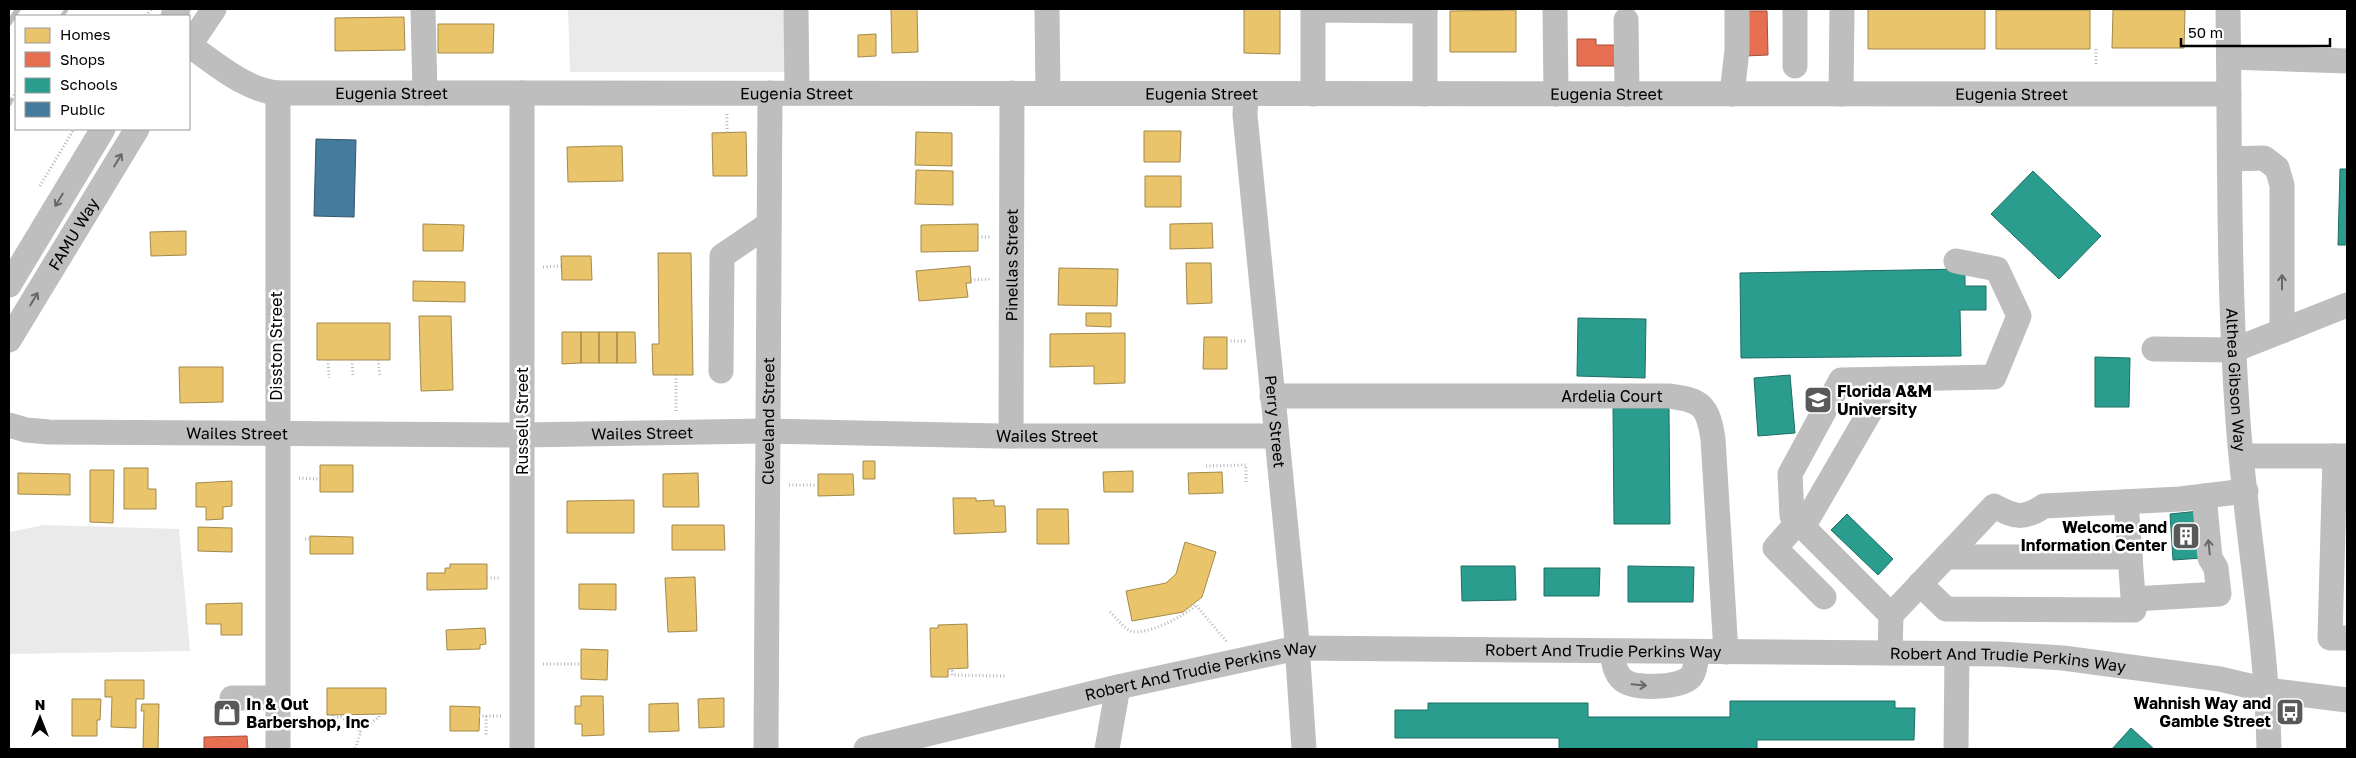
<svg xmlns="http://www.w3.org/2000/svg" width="2356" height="758" font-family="'Golos Text',sans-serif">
  <rect width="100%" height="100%" fill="#fff"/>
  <!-- green -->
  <path fill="#eaeaea" d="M568,9h217v63h-215z
    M44,525l135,4 11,122 -181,3v-122z"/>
  <!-- homes -->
  <path fill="#e9c46a" stroke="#a3894a" d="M891,9h26l1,43 -26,1z
    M1244,9h36v45l-36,-1z
    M1868,9h117v40h-117z
    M1516,10v42h-66v-41z
    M1996,10h94v39h-94z
    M2113,10h72l-1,38h-72z
    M404,17l1,33 -70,1v-33z
    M438,24h56l-1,29h-55z
    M876,34v22l-18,1v-22z
    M1144,131h37l-1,31h-36z
    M746,132l1,44h-34l-1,-43z
    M916,132l36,1v33l-37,-1z
    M604,146h18l1,35 -55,1 -1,-35z
    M916,170l37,1v34l-38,-1z
    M1145,176h36v31h-36z
    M1212,223l1,25 -43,1v-25z
    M423,224l41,1 -1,26h-40z
    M978,224v27l-57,1v-27z
    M186,231v24l-35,1 -1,-24z
    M658,253h33l2,122h-40l-1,-31h7z
    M561,256h30l1,24h-30z
    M1186,263h25l1,40 -25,1z
    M970,266l1,17h-5l2,14 -49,4 -3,-30z
    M1059,268l59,1 -1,37 -59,-1z
    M413,281l52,1v20l-52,-1z
    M1086,313h25v14l-25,-1z
    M419,316h32l2,74 -32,1z
    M317,323h73v37h-73z
    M562,332h19v31l-19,1z
    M581,332h18v31h-18z
    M599,332h18v31h-18z
    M617,332h18l1,31h-19z
    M1125,333v50l-31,1v-18l-44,1v-33z
    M1204,337h23v32h-24z
    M179,367h44v35l-43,1z
    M863,461h12v18h-12z
    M320,465h33v27h-33z
    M124,468h24v21h8v20h-32z
    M90,470h24l-1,53 -23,-1z
    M1133,471v21h-29l-1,-20z
    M1222,472l1,21 -34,1 -1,-21z
    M18,473l52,1v21l-52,-1z
    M698,473l1,34h-36v-33z
    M818,474h35l1,21 -36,1z
    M232,481v25l-9,1v12l-17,1v-13h-10v-24z
    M953,498h23v3l18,-1v6h11l1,26 -52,2z
    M634,500v33h-67v-32z
    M1037,509h31l1,35h-32z
    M672,525h52l1,25h-53z
    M198,527l34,1v24l-34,-1z
    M310,536l43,1v17h-43z
    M1185,542l31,10 -14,45 -19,15 -51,9 -6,-30 40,-8 10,-9z
    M450,564h37v25l-60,1v-17h18v-5h5z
    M695,577l2,54 -29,1 -3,-54z
    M579,584h37v26l-37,-1z
    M242,603v32h-21v-11h-15v-20z
    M967,624l1,44 -20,1v8h-17l-1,-49h8v-3z
    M485,628l1,16 -6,1v4l-33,1 -1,-20z
    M581,649l27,1 -1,30 -26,-1z
    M105,680h39v19h-8v29l-25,-1 1,-30h-7z
    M327,688h59v26l-59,1z
    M581,696h22l1,39 -22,1v-12h-7v-18h6z
    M724,698v29l-25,1 -1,-29z
    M72,699h29l-1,21h-3v16h-25z
    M678,703l1,28 -30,1v-28z
    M142,704h17l-1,45h-15l1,-38h-3z
    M450,706l30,1 -1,24h-29z"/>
  <!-- shops -->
  <path fill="#e76f51" stroke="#a24e39" d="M1744,11h23l1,44 -24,1z
    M1577,39h19v6h24v21h-43z
    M247,736l1,13h-44v-12z"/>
  <!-- schools -->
  <path fill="#2a9d8f" stroke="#1d6e64" d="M2340,169h7v76h-9z
    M2033,171l68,65 -42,43 -68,-65z
    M1965,269v17h21v24h-26l1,46 -220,2 -1,-85z
    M1578,318l68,1 -1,59 -68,-2z
    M2095,357l35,1 -1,49h-34z
    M1790,375l5,58 -37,3 -4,-58z
    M1613,408h56l1,116h-56z
    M2199,511l3,47 -29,2 -3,-46z
    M1847,514l46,45 -15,16 -47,-45z
    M1461,566h54l1,34 -54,1z
    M1628,566l66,1 -1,35h-65z
    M1544,568h56l-1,28h-55z
    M1730,701h165v7h20l-1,32h-157v9h-198v-11h-164v-28h33v-7h160v14h142z
    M2131,728l23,21h-42z"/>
  <!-- public -->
  <path fill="#457b9d" stroke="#30566e" d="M316,139l40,1 -2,77 -40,-1z"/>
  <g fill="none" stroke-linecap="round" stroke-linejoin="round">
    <!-- stream -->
    <path stroke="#bcbcbc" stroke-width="6" d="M9,23l9,-14"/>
    <!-- path -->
    <path stroke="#b8b8b8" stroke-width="3" stroke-dasharray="1 2.5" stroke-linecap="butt" d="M146,16l5,-7
      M2096,49v16
      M727,114v19
      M40,186l34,-57
      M978,237h12
      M543,267l18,-1
      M971,280l20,-1
      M1227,341h19
      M328,360l1,18
      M352,360l1,17
      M378,360l2,17
      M676,375v37
      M1206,466l40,-1v17
      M299,478l21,1
      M789,485h29
      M305,539h5
      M487,578h14
      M1194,603l33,39
      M1110,612c6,5 13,16 21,19 15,5 54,-15 65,-26
      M543,664h38
      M948,671h4v4l54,1
      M332,715v2h9l20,15 -6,17
      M479,716h22
      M486,716v19
      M359,731l20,-14v-3"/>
    <!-- minor -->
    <g stroke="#bebebe" stroke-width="25">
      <path d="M423,9l2,84"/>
      <path d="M796,9l1,84"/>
      <path d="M1047,9l1,84"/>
      <path d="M1555,9l1,85"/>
      <path d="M1795,9v57"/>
      <path id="s1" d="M2228,9c2,137 0,275 10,412 8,110 29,218 31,328"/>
      <path d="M173,16l5,-7"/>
      <path d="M1626,20l1,74"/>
      <path id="s2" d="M189,45c26,18 56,45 89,48l1951,1"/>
      <path d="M189,46l25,-37"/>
      <path d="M2229,57l118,4"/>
      <path d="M278,93v656"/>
      <path id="s3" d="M1246,94l-1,21 51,515 8,119"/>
      <path d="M1313,94v-84l112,1"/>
      <path d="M1425,94v-85"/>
      <path d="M1732,94l5,-44v-41"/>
      <path d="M1841,94l1,-85"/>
      <path d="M2230,159l34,-1 13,10 5,17v146"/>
      <path d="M9,285l94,-156"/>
      <path id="s4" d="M9,340l128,-211"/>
      <path d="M2154,349l80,1 113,-45"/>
      <path d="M721,371l1,-115 47,-32"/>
      <path id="s5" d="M1272,396h397c33,4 39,10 44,43l13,213"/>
      <path id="s6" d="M9,425l17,5 23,2 473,3 244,-4 234,5h276"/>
      <path id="s7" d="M1011,436l1,-343"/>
      <path d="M2242,456h105"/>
      <path d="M2335,456l-5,182h17"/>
      <path d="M1798,522l-23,26 49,49"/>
      <path d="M1803,527l86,-148"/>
      <path d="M1946,557h184"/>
      <path d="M1920,584l26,25 188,1 -8,-108"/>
      <path d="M2134,599l85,-5 -3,-26 -6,-10 -6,-62"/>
      <path d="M1891,615l-99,-99 -2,-42 51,-94 153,-3 25,-61 -22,-47 -41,-8"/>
      <path d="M1612,652c2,12 3,24 14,30 12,7 59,6 66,-7 4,-6 4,-16 5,-23"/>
      <path d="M1890,653l1,-38 103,-109c21,11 29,14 50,0l136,-7 66,-8"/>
      <path d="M232,698h45"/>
      <path d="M522,749v-656"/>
      <path id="s8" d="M766,749l4,-656"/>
      <path id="s9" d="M866,749l252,-62 179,-39 703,6 63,4 157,21 46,11 81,10"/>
      <path d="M1107,749l11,-62"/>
      <path d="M1956,749l1,-95"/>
    </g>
    <!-- rail -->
    <path stroke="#bdbdbd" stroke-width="4" stroke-dasharray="8 2.5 1 2.5" stroke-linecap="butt" d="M62,16l5,-7
      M9,105l7,-13"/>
  </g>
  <!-- one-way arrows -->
  <defs><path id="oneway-shaft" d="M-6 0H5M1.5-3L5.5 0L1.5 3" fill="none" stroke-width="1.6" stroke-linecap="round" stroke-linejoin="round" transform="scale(1.25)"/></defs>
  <g stroke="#686868">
    <use href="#oneway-shaft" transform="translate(118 160) rotate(-59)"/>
    <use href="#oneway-shaft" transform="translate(59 200) rotate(121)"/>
    <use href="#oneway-shaft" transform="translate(2282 282) rotate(-90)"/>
    <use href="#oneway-shaft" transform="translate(34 299) rotate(-59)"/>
    <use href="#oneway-shaft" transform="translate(2209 547) rotate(-96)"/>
    <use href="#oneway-shaft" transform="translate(1639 685) rotate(5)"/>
  </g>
  <!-- icons -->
  <defs>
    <symbol id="university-square" viewBox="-11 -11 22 22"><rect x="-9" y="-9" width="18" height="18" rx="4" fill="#595959" stroke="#fff"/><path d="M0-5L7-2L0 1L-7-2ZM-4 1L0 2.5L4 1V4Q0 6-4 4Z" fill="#fff"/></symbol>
    <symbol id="building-square" viewBox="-11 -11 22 22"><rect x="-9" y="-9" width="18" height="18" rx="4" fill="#595959" stroke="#fff"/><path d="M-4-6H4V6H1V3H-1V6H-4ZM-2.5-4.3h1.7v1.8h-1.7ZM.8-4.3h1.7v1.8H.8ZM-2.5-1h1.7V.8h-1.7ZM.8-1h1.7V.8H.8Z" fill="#fff"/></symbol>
    <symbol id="bus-square" viewBox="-11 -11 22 22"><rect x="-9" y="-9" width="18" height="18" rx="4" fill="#595959" stroke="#fff"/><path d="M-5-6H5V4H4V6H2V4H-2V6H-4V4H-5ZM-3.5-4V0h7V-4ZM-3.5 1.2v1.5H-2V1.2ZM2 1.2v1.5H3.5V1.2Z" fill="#fff"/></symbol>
    <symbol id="shop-square" viewBox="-11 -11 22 22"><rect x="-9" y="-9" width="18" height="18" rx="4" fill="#595959" stroke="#fff"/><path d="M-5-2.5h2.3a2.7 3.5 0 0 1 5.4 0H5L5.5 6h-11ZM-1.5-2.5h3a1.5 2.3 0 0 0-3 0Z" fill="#fff"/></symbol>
  </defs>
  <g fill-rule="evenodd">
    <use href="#university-square" x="1802" y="384" width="32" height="32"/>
    <use href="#building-square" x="2170" y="520" width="32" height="32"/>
    <use href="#bus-square" x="2274" y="696" width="32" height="32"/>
    <use href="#shop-square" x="211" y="697" width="32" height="32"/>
  </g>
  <g text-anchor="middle" stroke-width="5" stroke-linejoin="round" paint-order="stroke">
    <!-- street labels -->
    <g font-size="16" fill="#000" stroke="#fff">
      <text dy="6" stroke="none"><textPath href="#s2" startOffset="216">Eugenia Street</textPath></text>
      <text dy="6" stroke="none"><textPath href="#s2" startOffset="621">Eugenia Street</textPath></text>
      <text dy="6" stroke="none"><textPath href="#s2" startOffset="1026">Eugenia Street</textPath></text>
      <text dy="6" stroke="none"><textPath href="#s2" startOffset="1431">Eugenia Street</textPath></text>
      <text dy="6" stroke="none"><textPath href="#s2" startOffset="1836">Eugenia Street</textPath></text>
      <text dy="6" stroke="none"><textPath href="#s4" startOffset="124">FAMU Way</textPath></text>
      <text dy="6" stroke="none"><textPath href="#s7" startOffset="171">Pinellas Street</textPath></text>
      <text transform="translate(276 346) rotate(-90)" y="6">Disston Street</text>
      <text dy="6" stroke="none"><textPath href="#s1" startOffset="371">Althea Gibson Way</textPath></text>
      <text dy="6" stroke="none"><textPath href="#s5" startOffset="340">Ardelia Court</textPath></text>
      <text transform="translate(522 421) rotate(-90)" y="6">Russell Street</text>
      <text dy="6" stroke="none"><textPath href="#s8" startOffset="328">Cleveland Street</textPath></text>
      <text dy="6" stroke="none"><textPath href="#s3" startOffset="329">Perry Street</textPath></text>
      <text dy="6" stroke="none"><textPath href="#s6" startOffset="229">Wailes Street</textPath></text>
      <text dy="6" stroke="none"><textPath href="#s6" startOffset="634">Wailes Street</textPath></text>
      <text dy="6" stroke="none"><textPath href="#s6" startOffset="1039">Wailes Street</textPath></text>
      <text dy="6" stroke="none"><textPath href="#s9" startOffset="749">Robert And Trudie Perkins Way</textPath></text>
      <text dy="6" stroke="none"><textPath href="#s9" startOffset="1154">Robert And Trudie Perkins Way</textPath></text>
      <text dy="6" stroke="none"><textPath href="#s9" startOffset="344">Robert And Trudie Perkins Way</textPath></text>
    </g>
    <!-- poi labels -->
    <g font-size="16" font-weight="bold" fill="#000" stroke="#fff" text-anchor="start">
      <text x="1837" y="397">Florida A&amp;M<tspan x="1837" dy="18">University</tspan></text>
      <text x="2167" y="533" text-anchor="end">Welcome and<tspan x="2167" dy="18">Information Center</tspan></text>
      <text x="2271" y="709" text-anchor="end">Wahnish Way and<tspan x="2271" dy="18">Gamble Street</tspan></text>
      <text x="246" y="710">In &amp; Out<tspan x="246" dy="18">Barbershop, Inc</tspan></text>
    </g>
  </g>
  <!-- border -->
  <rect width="2356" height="758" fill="none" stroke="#000000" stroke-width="20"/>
  <!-- legend -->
  <rect x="15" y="15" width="175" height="115" fill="#ffffff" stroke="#999999"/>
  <rect x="25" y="28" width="25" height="15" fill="#e9c46a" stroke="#999999"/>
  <text x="60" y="40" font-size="15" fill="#000000">Homes</text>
  <rect x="25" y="52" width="25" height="15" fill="#e76f51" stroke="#999999"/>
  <text x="60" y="65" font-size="15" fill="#000000">Shops</text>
  <rect x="25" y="78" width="25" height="15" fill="#2a9d8f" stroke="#999999"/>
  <text x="60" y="90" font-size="15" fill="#000000">Schools</text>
  <rect x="25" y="102" width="25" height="15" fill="#457b9d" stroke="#999999"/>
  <text x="60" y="115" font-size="15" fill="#000000">Public</text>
  <!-- north arrow -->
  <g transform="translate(40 718)" stroke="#ffffff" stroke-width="4" paint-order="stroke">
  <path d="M0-4L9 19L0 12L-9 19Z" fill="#000000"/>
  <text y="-8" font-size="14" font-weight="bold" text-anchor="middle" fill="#000000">N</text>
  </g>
  <!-- scale -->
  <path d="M2181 38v8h149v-8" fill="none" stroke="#000000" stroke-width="2.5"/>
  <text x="2188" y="38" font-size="15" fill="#000000" stroke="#ffffff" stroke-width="4" paint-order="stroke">50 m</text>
</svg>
